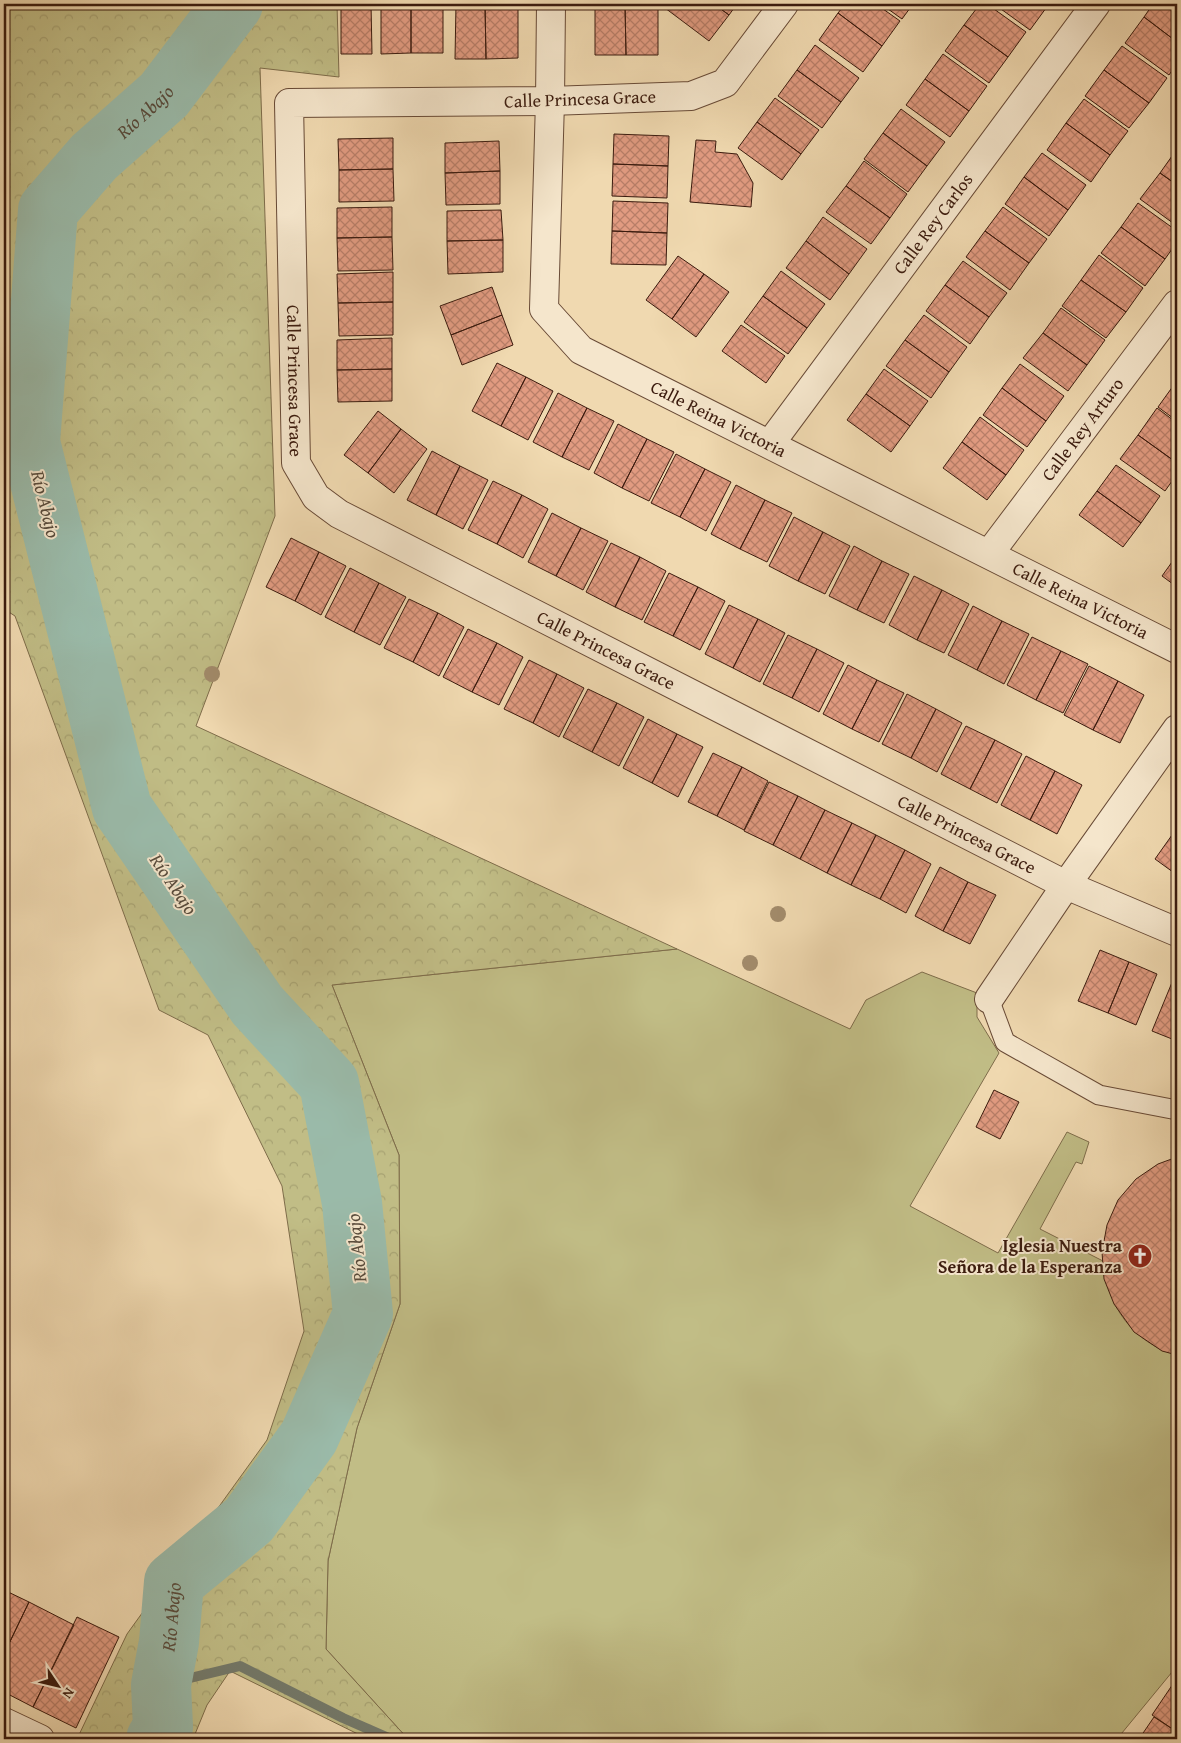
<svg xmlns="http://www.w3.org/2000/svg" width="1181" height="1743" font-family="'Gentium Book Plus',serif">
  <defs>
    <pattern id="forest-crowns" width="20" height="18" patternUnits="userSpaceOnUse" patternTransform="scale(1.25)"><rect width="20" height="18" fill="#c1bd86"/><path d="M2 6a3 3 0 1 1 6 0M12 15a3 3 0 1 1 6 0" fill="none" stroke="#a7a272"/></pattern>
    <pattern id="building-cross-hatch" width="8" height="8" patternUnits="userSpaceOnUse" patternTransform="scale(1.25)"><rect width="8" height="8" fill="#e19b81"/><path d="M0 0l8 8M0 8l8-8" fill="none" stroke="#b87e68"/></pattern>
  </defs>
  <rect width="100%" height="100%" fill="#f0d9b0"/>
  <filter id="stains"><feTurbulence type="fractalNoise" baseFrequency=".004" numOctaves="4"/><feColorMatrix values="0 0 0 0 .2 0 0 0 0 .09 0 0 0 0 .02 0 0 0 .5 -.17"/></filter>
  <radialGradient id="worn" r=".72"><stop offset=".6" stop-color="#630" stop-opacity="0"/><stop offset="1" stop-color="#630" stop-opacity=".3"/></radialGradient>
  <!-- green -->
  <path fill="#c1bd86" stroke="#7e6c4a" d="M677,949l173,80 16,-29 56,-28 55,21v24l22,36 -89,153 88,47 69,-121 22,10 -7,22 -6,-2 -36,67 63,32c4,45 30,82 74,94v311l-60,73h-709l-82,-90 2,-88 29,-133 43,-124 -1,-149 -67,-170z"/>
  <!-- forest -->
  <path fill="url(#forest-crowns)" stroke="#7e6c4a" d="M4,4h333l2,73 -79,-9 15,448 -79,210 481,223 -345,36 67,170 1,149 -43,124 -29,133 -2,88 82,90h-40l-138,-68 -23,34 -14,34h-116l50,-105 140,-194 37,-109 -22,-145 -74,-151 -49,-25 -144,-394 -11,-7z"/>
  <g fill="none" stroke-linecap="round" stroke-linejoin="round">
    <!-- stream -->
    <path stroke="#747a6b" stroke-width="10" d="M161,1685l79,-19 103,52 48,21"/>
    <!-- river -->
    <path stroke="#9abaa9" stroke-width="60" id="s1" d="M156,1739l7,-12 -2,-42 8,-43 5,-60 75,-62 60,-83 54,-123 -11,-111 -23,-120 -72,-78 -135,-197 -92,-366 18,-232 46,-53 70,-62 69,-91"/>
  </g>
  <!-- building -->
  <path fill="url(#building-cross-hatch)" stroke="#3b1b0e" d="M341,4h30l1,50h-31z
    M381,4h30v49l-30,1z
    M411,4h32v49h-32z
    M456,4h29l1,55h-31z
    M485,4h33v54l-32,1z
    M595,4h30l1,51h-31z
    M625,4h33v51h-32z
    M669,4h45l15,11 -20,26 -44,-33z
    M714,4h23l-8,11z
    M845,4h31l24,17 -18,25 -44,-33z
    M881,4h32l-11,15z
    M980,4h7l39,28 -18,25 -44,-32z
    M994,4h55l-19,26z
    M1153,4h24v38l-33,-25z
    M838,13l44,33 -19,26 -44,-32z
    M1144,17l33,25v21l-8,12 -44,-32z
    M964,25l44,32 -19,26 -44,-32z
    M815,45l44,33 -18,24 -44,-32z
    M1122,46l45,32 -18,25 -45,-33z
    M943,54l44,32 -18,25 -44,-32z
    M797,70l44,32 -19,26 -44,-32z
    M1104,70l45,33 -20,25 -44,-32z
    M925,79l44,32 -19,26 -44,-32z
    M775,98l44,32 -18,24 -44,-32z
    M1084,99l44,32 -18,24 -44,-32z
    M901,109l44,33 -18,24 -44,-33z
    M757,122l44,32 -19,26 -44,-32z
    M1066,123l44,32 -19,27 -44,-32z
    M883,133l44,33 -19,26 -44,-33z
    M614,134l55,2 -1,30 -55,-2z
    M393,138v31l-54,1 -1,-31z
    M696,140l20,1 -1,11 22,2 16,29 -2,24 -61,-5z
    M499,141l1,30 -55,2v-30z
    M1177,149v36l-17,-12z
    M1042,153l44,32 -18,25 -44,-33z
    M864,161l43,33 -17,24 -44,-32z
    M613,164l55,2 -1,32 -55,-2z
    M393,169l1,32 -55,1v-32z
    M500,171v33l-54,1 -1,-32z
    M1160,173l17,12v41l-37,-27z
    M1024,177l44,33 -19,26 -44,-32z
    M846,186l44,32 -19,26 -45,-32z
    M613,201l55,2 -1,30 -55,-2z
    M1138,203l39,28v11l-12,17 -44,-32z
    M392,207v30l-55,1v-30z
    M1003,207l44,32 -18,24 -44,-32z
    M501,210l2,30 -56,1v-30z
    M823,217l44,32 -18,25 -43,-33z
    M1121,227l44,32 -20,27 -44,-33z
    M612,231l55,2 -1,32 -55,-1z
    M985,231l44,32 -19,27 -44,-33z
    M392,237l1,33 -55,1 -1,-33z
    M503,240v32l-55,2 -1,-33z
    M806,241l43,33 -19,26 -44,-32z
    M1099,255l44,33 -17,24 -45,-32z
    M678,256l26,18 -32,45 -26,-19z
    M963,261l44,32 -18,24 -44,-32z
    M781,271l44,33 -18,24 -44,-32z
    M393,272v30l-55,1 -1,-29z
    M704,274l25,18 -33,45 -24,-18z
    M1081,280l45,32 -20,26 -44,-32z
    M945,285l44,32 -19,27 -44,-33z
    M492,287l10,28 -51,20 -11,-29z
    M763,296l44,32 -19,26 -44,-32z
    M393,302v33l-54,1 -1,-33z
    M1061,308l44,32 -18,25 -44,-32z
    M502,315l11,30 -51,20 -11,-30z
    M924,315l43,32 -18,25 -44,-32z
    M741,325l44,31 -19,27 -44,-32z
    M1043,333l44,32 -19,26 -45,-33z
    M392,338v31l-55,1v-30z
    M905,340l44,32 -18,26 -45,-32z
    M497,363l29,14 -25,49 -29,-15z
    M1020,364l44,32 -18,25 -44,-33z
    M392,369v32l-54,1 -1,-32z
    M884,369l44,32 -18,25 -44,-32z
    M526,377l27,14 -25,49 -27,-14z
    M1176,382l1,1v38l-19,-14z
    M1002,388l44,33 -19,26 -44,-32z
    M558,393l29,15 -25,49 -29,-15z
    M866,394l44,32 -19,26 -44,-32z
    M587,408l27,13 -25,49 -27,-13z
    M1157,408l20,15v40l-39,-28z
    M378,411l23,18 -33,44 -24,-18z
    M980,417l44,33 -18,25 -44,-33z
    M618,424l29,15 -25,49 -28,-15z
    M401,429l26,20 -33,44 -26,-20z
    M1138,435l39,28v11l-12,17 -45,-32z
    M647,439l27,13 -25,49 -27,-13z
    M962,442l44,33 -19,25 -44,-32z
    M432,451l28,15 -24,49 -29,-15z
    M676,454l29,15 -25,48 -29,-14z
    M1116,465l44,31 -19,27 -44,-32z
    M460,466l28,14 -25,49 -27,-14z
    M705,469l26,13 -25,49 -26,-14z
    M493,481l29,14 -25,49 -29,-14z
    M736,485l29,15 -25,49 -29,-15z
    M1097,491l44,32 -18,24 -44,-32z
    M522,495l26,14 -25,49 -26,-14z
    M765,500l27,13 -25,49 -27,-13z
    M552,513l29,15 -25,48 -28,-14z
    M794,517l29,15 -25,49 -29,-15z
    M581,528l27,13 -25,49 -27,-14z
    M823,532l27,14 -25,48 -27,-13z
    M291,538l28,14 -24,49 -29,-14z
    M611,543l29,14 -25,50 -29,-15z
    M854,546l28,15 -25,49 -28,-14z
    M319,552l27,14 -25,49 -26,-14z
    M1177,555v32l-15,-11z
    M640,557l26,14 -24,49 -27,-13z
    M882,561l27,13 -25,49 -27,-13z
    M350,568l29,15 -25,49 -29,-15z
    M669,573l29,14 -25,49 -29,-14z
    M914,576l28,14 -25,50 -28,-15z
    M379,583l27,14 -26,48 -26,-13z
    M698,587l27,14 -25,49 -27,-14z
    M942,590l27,14 -25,49 -27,-13z
    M409,599l29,14 -25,49 -29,-14z
    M729,605l29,14 -25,49 -28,-14z
    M973,606l29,15 -25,49 -29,-15z
    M438,613l26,14 -25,49 -26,-14z
    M758,619l27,14 -25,49 -27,-14z
    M1002,621l27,13 -25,50 -27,-14z
    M468,629l29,14 -25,49 -29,-15z
    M788,635l29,14 -25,49 -29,-14z
    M1032,637l29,14 -25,49 -29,-15z
    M497,643l26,14 -24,48 -27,-13z
    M817,649l27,14 -25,49 -27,-14z
    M1061,651l27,13 -25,49 -27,-13z
    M529,660l28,14 -24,49 -29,-14z
    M848,665l29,15 -25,49 -29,-15z
    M1089,666l29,15 -25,49 -29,-15z
    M557,674l27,14 -25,49 -26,-14z
    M877,680l27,13 -25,49 -27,-13z
    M1118,681l26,14 -24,48 -27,-13z
    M588,689l29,14 -25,49 -29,-15z
    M907,694l29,15 -25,49 -29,-14z
    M617,703l27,14 -25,49 -27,-14z
    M936,709l26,14 -25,49 -26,-14z
    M648,719l29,15 -25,49 -29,-15z
    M966,726l29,14 -25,49 -29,-15z
    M677,734l26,13 -25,50 -26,-14z
    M995,740l27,14 -25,49 -27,-14z
    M713,753l29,14 -25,49 -29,-14z
    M1026,756l29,15 -25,49 -29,-15z
    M742,767l26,14 -24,49 -27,-14z
    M1055,771l27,14 -25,49 -27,-14z
    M769,782l29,14 -25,49 -29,-14z
    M798,796l27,14 -25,49 -27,-14z
    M825,810l27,13 -25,50 -27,-14z
    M852,823l24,12 -25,50 -24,-12z
    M1177,828v47l-22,-16z
    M876,835l29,15 -25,49 -29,-14z
    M905,850l26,14 -25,49 -26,-14z
    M940,867l28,15 -25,49 -28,-15z
    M968,882l28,13 -26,49 -27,-13z
    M1100,950l29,12 -21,51 -30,-12z
    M1129,962l28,12 -21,51 -28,-12z
    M1173,980l4,2v59l-25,-10z
    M994,1090l25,12 -19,37 -24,-12z
    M1177,1157v198l-15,-4 -28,-19 -20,-28 -10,-25 -2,-27 5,-27 11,-25 18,-21 22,-15z
    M4,1590l25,12 -25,52z
    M29,1602l45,23 -41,82 -29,-15v-38z
    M77,1617l42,20 -43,91 -43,-21z
    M1177,1678v54l-25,-17z
    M1154,1717l23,15v7h-38z"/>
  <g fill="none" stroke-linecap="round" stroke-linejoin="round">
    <defs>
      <path id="service" d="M989,999l16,43 94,53 78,15"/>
      <g id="minor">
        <path id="s2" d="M551,4l-1,97 -6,208 37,41 596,299"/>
        <path id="s3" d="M784,4l-59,79 -34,13 -141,5 -261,2 7,360 20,34 23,17 727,371 111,47"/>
        <path id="s4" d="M770,444l326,-440"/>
        <path id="s5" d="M989,554l188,-250"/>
        <path d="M989,999l77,-114 111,-156"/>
        <path d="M4,1722l36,17"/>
      </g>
    </defs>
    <!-- service casing -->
    <use href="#service" stroke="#684a36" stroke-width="21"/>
    <!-- minor casing -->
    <use href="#minor" stroke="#684a36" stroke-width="30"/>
    <!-- service -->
    <use href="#service" stroke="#f5e6cc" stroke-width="19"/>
    <!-- minor -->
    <use href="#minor" stroke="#f5e6cc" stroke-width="28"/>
  </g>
  <!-- trees -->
  <g fill="#a28b6b">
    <circle cx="212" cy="674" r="8"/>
    <circle cx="778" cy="914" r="8"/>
    <circle cx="750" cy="963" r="8"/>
  </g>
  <!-- icons -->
  <defs>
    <symbol id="church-disc" viewBox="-11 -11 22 22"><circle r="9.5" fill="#8f2418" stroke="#f5e6cc"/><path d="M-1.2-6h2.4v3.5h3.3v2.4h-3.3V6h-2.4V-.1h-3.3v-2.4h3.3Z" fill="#fff"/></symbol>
  </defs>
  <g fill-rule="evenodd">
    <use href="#church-disc" x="1126" y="1242" width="28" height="28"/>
  </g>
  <g text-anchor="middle" stroke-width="4" stroke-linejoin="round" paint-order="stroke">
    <!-- street labels -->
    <g font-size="18" fill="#3b1b0e" stroke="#f5e6cc">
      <text transform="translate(580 99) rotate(-2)" y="6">Calle Princesa Grace</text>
      <text dy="6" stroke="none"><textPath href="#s4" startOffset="274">Calle Rey Carlos</textPath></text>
      <text dy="6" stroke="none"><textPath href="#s3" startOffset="815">Calle Princesa Grace</textPath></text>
      <text dy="6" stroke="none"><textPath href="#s2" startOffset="514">Calle Reina Victoria</textPath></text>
      <text dy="6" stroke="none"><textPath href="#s5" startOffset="156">Calle Rey Arturo</textPath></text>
      <text dy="6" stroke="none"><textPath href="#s2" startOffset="919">Calle Reina Victoria</textPath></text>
      <text dy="6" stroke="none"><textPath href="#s3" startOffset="1265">Calle Princesa Grace</textPath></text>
      <text dy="6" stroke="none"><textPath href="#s3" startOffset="1670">Calle Princesa Grace</textPath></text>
    </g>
    <!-- poi labels -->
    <g font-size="18" font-weight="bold" fill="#3b1b0e" stroke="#f5e6cc" text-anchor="end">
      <text x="1122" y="1252">Iglesia Nuestra<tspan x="1122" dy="21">Señora de la Esperanza</tspan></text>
    </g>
    <!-- water labels -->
    <g font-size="19" font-style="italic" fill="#584b3c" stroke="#f5e6cc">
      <text dy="7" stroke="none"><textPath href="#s1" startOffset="1821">Río Abajo</textPath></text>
      <text transform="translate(46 504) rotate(76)" y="7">Río Abajo</text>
      <text transform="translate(174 884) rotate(56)" y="7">Río Abajo</text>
      <text transform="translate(356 1248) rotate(-96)" y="7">Río Abajo</text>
      <text dy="7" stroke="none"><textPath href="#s1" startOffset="125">Río Abajo</textPath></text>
    </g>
  </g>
  <!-- margin -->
  <rect width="1181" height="1743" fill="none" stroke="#f0d9b0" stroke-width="20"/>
  <rect x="5" y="5" width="1171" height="1733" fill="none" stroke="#3b1b0e" stroke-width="2.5"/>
  <rect x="10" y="10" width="1161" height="1723" fill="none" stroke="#3b1b0e"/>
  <!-- north arrow -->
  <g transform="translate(58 1686) rotate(125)" stroke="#f5e6cc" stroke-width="4" paint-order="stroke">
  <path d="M0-4L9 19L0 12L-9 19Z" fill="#3b1b0e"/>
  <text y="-8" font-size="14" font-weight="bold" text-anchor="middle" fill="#3b1b0e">N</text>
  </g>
  <rect width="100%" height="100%" filter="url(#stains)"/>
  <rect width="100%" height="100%" fill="url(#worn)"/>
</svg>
